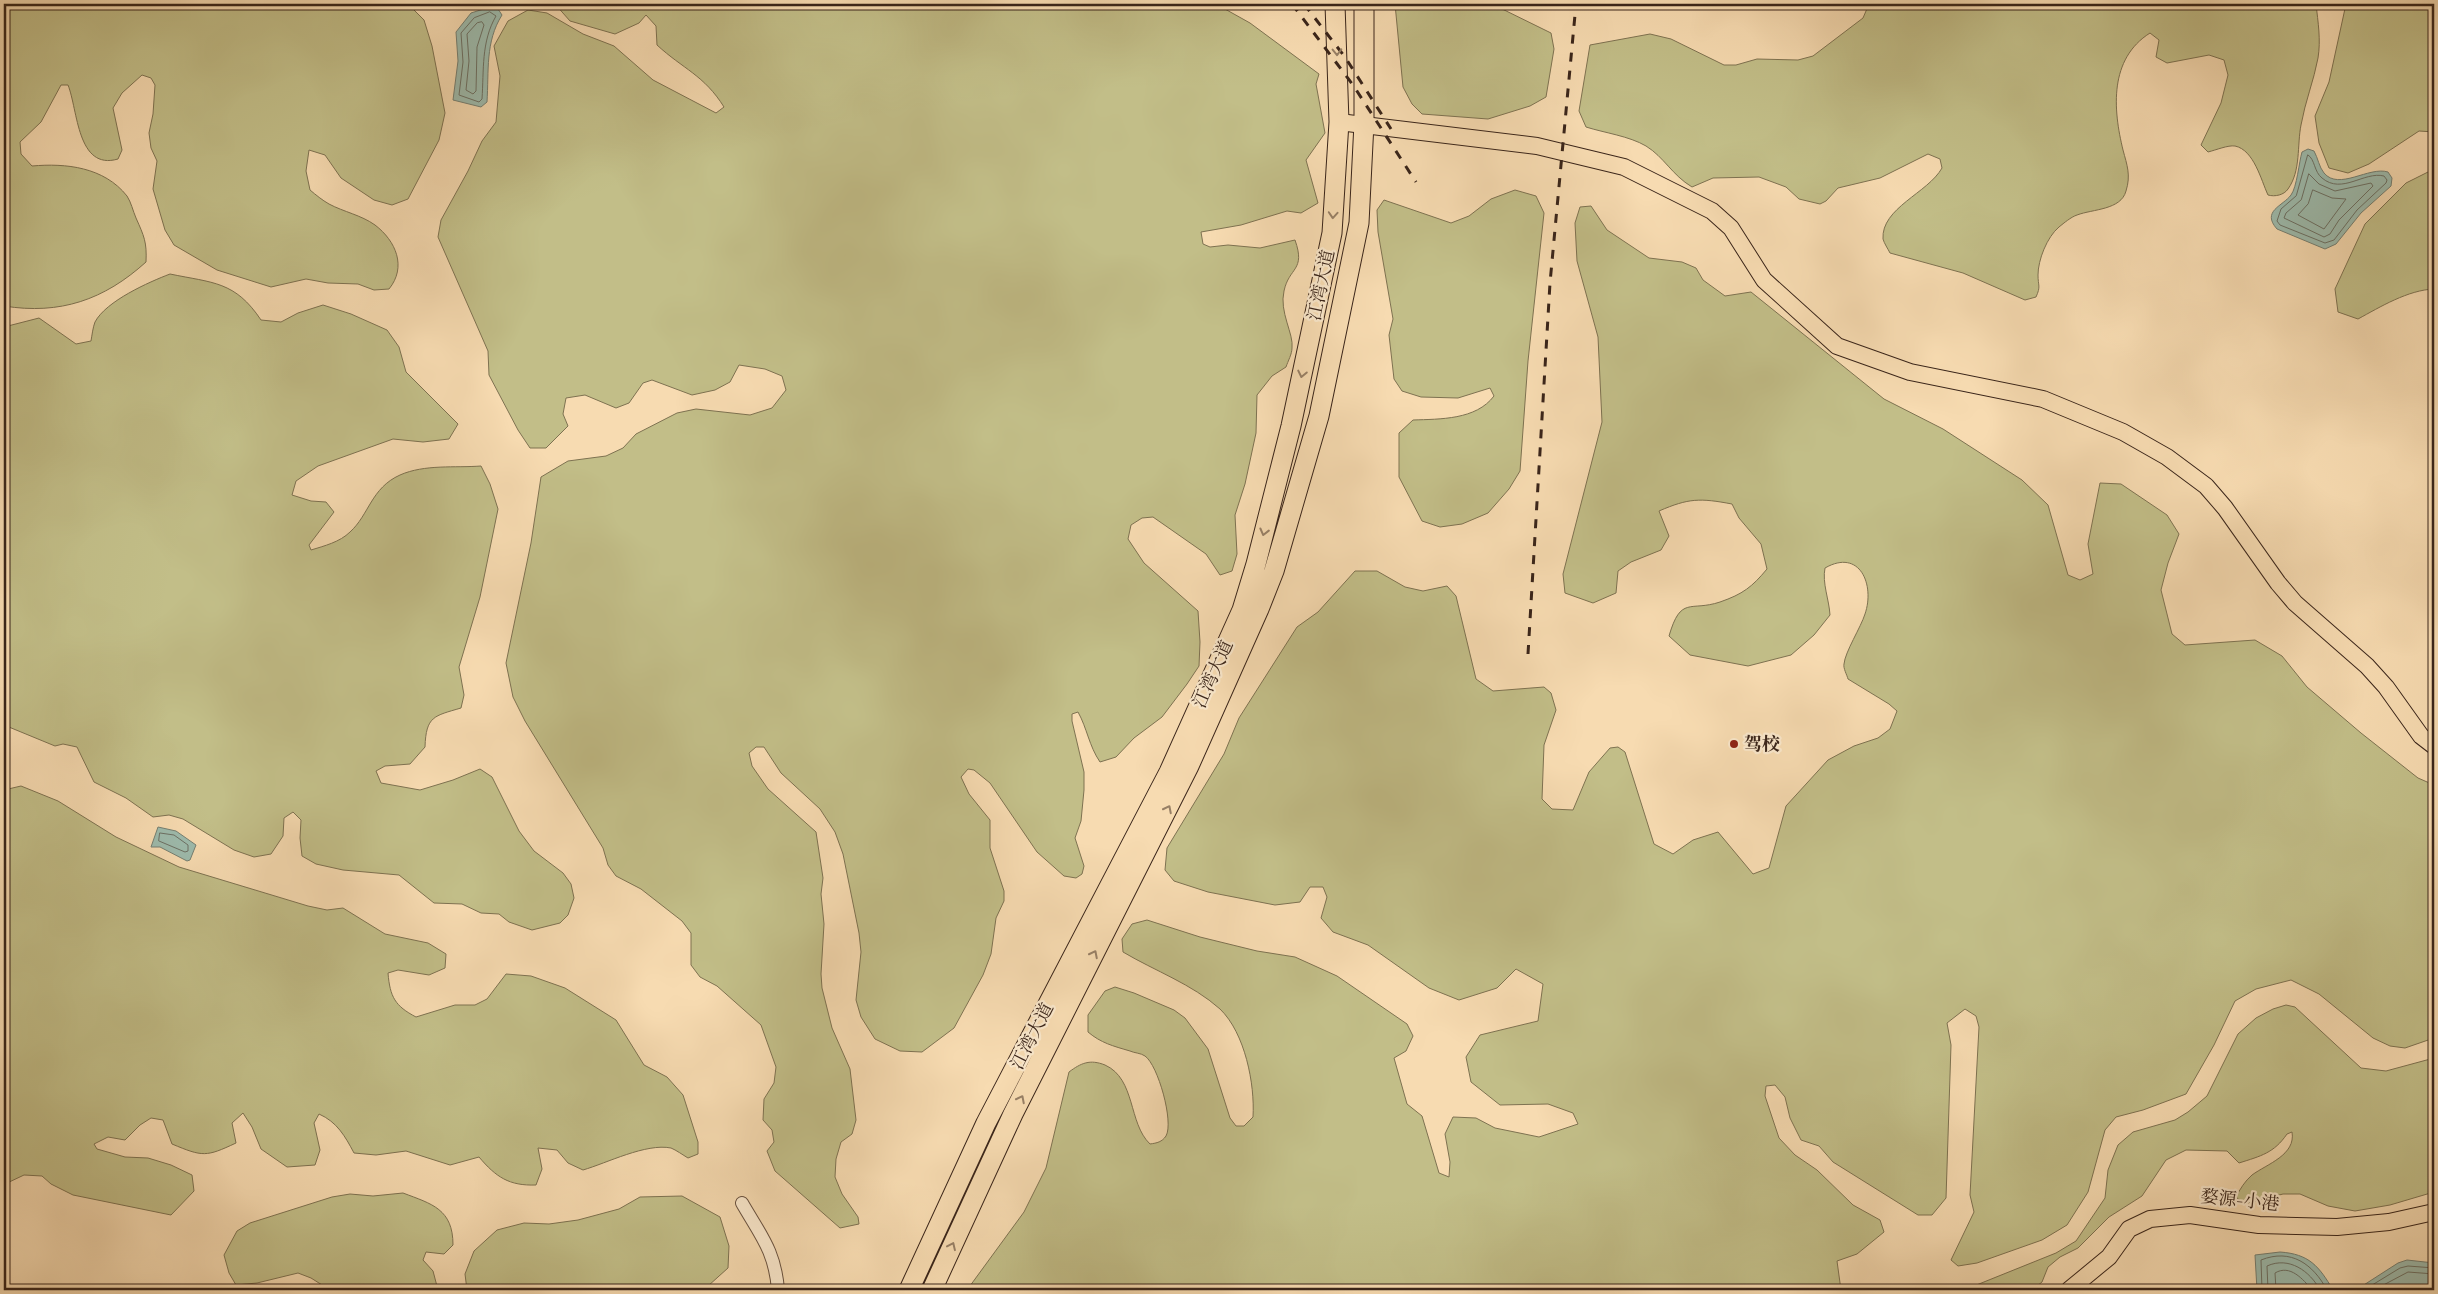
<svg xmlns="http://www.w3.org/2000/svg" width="2438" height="1294" font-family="'Libre Bodoni','Noto Serif SC',serif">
  <rect width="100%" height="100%" fill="#f7dbb1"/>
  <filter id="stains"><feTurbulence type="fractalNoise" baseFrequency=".004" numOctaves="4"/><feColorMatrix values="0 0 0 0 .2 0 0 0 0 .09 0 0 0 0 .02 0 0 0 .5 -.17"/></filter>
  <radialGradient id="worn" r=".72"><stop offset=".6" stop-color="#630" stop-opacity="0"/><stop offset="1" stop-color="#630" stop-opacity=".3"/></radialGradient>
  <!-- green -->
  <path fill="#c2be88" stroke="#7e7251" d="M4,4h404l16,16 8,26 13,67 -6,27 -31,59 -16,6 -18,-5 -33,-22 -16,-23 -16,-5 -3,21 4,19c6,5 12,10 19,14 15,8 32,11 46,21 21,16 32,42 14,64l-15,1 -16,-6 -30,-1 -22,-4 -35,8 -54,-17 -43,-25 -9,-15 -12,-41 4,-28 -6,-13 -2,-15 4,-19 2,-29 -4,-7 -9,-3 -20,18 -9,15 9,42 -4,9c-41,12 -40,-49 -50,-74h-7l-20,37 -21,20 1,12 11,12c34,-3 72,1 95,30 4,6 6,15 9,22 8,18 11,24 10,44 -42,38 -86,53 -142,44z
    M555,4h661l34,19 69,51 -3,10 9,49 -19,27 12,43 -17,10 -14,-2 -46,14 -40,7 2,12 7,3 18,-2 32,3 35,-8c11,31 -6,27 -11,51 -5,21 10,43 8,57 0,6 -4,13 -6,19l-14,9 -15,19 -1,38 -11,51 -10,31 2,39 -5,17 -12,4 -14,-21 -53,-37 -11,1 -11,7 -3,14 16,24 54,48 2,31 -1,24 -12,18 -25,33 -28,21 -18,19 -16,5c-11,-16 -13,-34 -22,-50l-6,2v7l12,51v18l-3,31 -6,17 9,28 -2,8 -6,4 -12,-2 -27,-24 -47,-69 -16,-13 -6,-1 -7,8 8,17 21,26v28l14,43v10l-8,17 -5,36 -8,21 -29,53 -32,24 -22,-1 -25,-12 -14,-22 -5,-17 5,-48 -2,-19 -16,-79 -8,-22 -15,-23 -39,-36 -17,-26h-8l-7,6 3,13 16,23 48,43 7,46 -2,16 3,30 -3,50 1,14 10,40 18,41 6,51 -4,14 -11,8 -5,17 -1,18 7,17 16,23 1,7 -19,4 -65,-57 -8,-20 7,-9 -2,-12 -9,-10 1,-21 10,-16 2,-16 -15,-42 -44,-39 -17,-9 -9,-12v-32l-9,-12 -41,-32 -25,-13 -8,-11 -5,-17 -78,-127 -12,-24 -7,-34 25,-120 10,-66 27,-16 38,-5 17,-8 13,-14 41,-21 19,-4 54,6 22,-7 14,-18 -4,-14 -17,-7 -26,-4 -9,17 -15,8 -23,5 -40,-15 -9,3 -14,20 -13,5 -31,-13 -19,3 -3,16 5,12 -22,22h-16l-12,-18 -29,-55 -1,-24 -50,-114 3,-17 27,-49 14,-30 14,-19 4,-46 -6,-30 14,-25 20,-11 19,3 36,21 31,12 39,34 63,33 8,-6c-20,-32 -41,-38 -67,-62l-1,-19 -10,-11 -7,8 -24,11 -45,-13z
    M1395,4h97l59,29 3,16 -8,48 -16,9 -42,13 -66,-5 -10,-10 -9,-17z
    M1869,4h447c2,18 5,36 2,54 -4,22 -13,44 -17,67 -4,20 0,46 -13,64 -4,6 -13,8 -20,6 -7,-15 -14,-45 -33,-49 -7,-1 -19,4 -27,6l-7,-7 20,-42 7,-28 -4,-15 -15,-5 -42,8 -11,-6 3,-17 -9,-7c-41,26 -37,76 -27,117 4,15 8,25 3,41 -5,19 -33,18 -49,24 -6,2 -13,8 -18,12 -12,10 -21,33 -21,48 0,11 3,11 -2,22l-11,3 -62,-27 -73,-20c-2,-4 -6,-10 -7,-14 -2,-31 45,-46 59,-71l-2,-9 -12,-5 -48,24 -42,10 -12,13 -6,3 -21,-5 -13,-12 -27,-10 -46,1 -21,9c-20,-12 -28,-30 -46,-41 -17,-10 -41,-13 -60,-19l-7,-16 11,-66 60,-11 21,5 53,26h12l21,-6 41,1 15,-4 50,-38z
    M2346,4h88v128l-15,-1 -50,33 -21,9 -19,-5 -10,-25 -4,-27 14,-34z
    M2434,169v120c-26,1 -54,18 -76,30l-20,-7 -3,-23 30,-65 41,-41z
    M1515,190l21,6 8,17 -16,148 -8,110 -11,18 -21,24 -26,11 -22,3 -18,-6 -23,-44v-44l14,-13c27,-1 63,0 81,-24l-4,-8 -32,10 -37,-1 -19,-6 -8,-12 -5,-44 4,-16 -15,-87 -1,-22 7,-10 67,23 18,-7 22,-17z
    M1591,206l16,24 42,28 33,4 14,6 7,12 22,16 26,-4 133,107 59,30 79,51 26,25 20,70 12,5 13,-6 -5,-30 12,-61 21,1 46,31 12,19 -11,29 -7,27 11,44 13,11 70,-5 27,16 25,31 54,46 57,45 16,7v253l-29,10 -15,-2 -17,-8 -54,-44 -28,-14 -35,9 -21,12 -21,44 -28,49 -43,16 -27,7 -11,13 -17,62 -21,33 -25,15 -65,23 -19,3 -7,-6 23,-48 -4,-17 9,-168 -3,-11 -11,-7 -18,14 4,22 -5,153 -14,17h-14l-85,-53 -14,-16 -18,-6 -11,-22 -5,-21 -10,-12 -9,1 -1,10 14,42 16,17 22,15 36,35 27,15 4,12 -27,22 -20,7 4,29h-874l57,-78 22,-44 23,-96c12,-9 21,-13 36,-7 31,14 23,58 45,79 7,-1 12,-2 16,-8 8,-14 -8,-71 -21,-80 -4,-3 -11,-3 -15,-5 -17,-5 -29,-8 -42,-19v-17l17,-24 10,-4 19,6 40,17 11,8 23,31 22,69 6,8h8l9,-9c2,-33 -8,-84 -33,-108 -28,-25 -65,-38 -97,-57l-1,-13 10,-15 15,-4 53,17 57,14 38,6 42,19 70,48 6,12 -7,15 -12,7 13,46 15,12 17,57 10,4 1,-15 -5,-28 8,-17 23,1 19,10 44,9 39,-13 -5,-11 -25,-9 -48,1 -29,-23 -5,-25 14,-22 58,-14 5,-37 -27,-15 -19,19 -38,12 -30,-12 -61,-43 -35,-13 -12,-14 6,-21 -4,-10h-13l-10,15 -25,3 -67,-13 -34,-11 -9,-11 2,-22 57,-94 15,-36 58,-91 21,-15 37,-41h22l28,16 18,4 24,-5 9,10 20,83 17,12 51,-4 7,6 5,17 -12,35 -2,54 10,10 21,1 16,-38 21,-24 8,-1 7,5 29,92 19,10 20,-14 25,-8 35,42 16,-6 17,-62 42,-46 26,-14 24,-8 12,-9 7,-18 -8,-7 -41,-25c-1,-4 -5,-11 -4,-15 1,-12 17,-37 21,-50 10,-29 -5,-66 -40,-46 -3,15 4,31 5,47l-16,20 -23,20 -43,11 -58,-11 -21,-19c12,-41 21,-24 51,-34 23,-8 32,-15 47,-33l-6,-25 -22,-26 -7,-14c-32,-6 -43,-6 -73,7l10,25 -8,14 -30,12 -13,9 -2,22 -23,10 -28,-10 -2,-19 39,-152 -4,-85 -21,-76 -2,-38 5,-16z
    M170,274c43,9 65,7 91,46l20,2 17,-9 25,-8 28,9 36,16 12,17 7,25 52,52 -9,15 -26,3 -30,-3 -75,27 -22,15 -4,14 19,6 15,1 8,10 -25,33 2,5c13,-4 29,-8 39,-18 19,-17 21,-44 50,-57 25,-11 55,-7 81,-9l9,18 8,25 -18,88 -21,70 5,28 -3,13c-27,8 -35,8 -36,39l-15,17 -25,2 -9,5 5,12 39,7 33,-10 27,-11 12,8 27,54 15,20 29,22 8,11 3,14 -6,17 -8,8 -28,7 -23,-8 -10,-8 -18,-1 -19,-9 -28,-1 -35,-28 -56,-5 -27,-6 -14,-8 -2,-18 1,-18 -8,-8 -9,6 -1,18 -12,18 -17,3 -20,-7 -51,-31 -14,-4 -16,2 -27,-19 -32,-16 -17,-35 -14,-3 -8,2 -51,-21v-398l35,-9 37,26 15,-3c1,-6 2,-14 4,-19 11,-21 54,-40 75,-48z
    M21,786l37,15 58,36 63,30 129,39 19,4 16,-2 42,26 43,9 18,11 -1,14 -16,7 -31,-5 -10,3c2,24 7,33 28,44l39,-12h20l12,-6 19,-25 25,2 34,12 51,32 28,45 23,12 16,18 15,47v12l-10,4c-5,-3 -12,-8 -17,-10 -25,-5 -64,15 -88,22l-15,-7 -11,-13 -19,-2 4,21 -6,16c-27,1 -40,-8 -57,-28l-29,8 -44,-14 -30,4 -22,-2c-9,-17 -17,-31 -35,-39l-5,9 6,27 -5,15 -28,2 -26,-18 -9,-22 -9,-14 -11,10 4,20c-30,14 -33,14 -64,1l-9,-24 -12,-2 -11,7 -15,15 -17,-3 -14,7 3,5 28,8 23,1 23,7 21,10 2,16 -23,24 -98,-20 -22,-11 -9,-8 -18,-1 -19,9 -1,14v-408z
    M2286,1005l9,2 66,61 25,3 48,-13v134l-44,13 -35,6 -27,-5 -28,-12h-17l-39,10 -8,-7c4,-8 9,-16 16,-22 15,-11 44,-20 40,-43l-5,2c-13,19 -26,22 -48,29l-12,-12 -41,-1 -20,10 -24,36 -33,21 -31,31 -18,9 -12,10 -6,15 -10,8h-68l92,-37 20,-12 29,-43 3,-28 10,-25 15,-13 42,-12 13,-8 19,-16 31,-62 18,-16 17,-9z
    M403,1193c29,11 50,16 50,52l-9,9 -18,-2 -3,8 10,11 5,19h-108l-19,-12 -13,-5 -41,10 -21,2 -7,-12 -5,-18 13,-24 13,-8 82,-26 18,-3 23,2z
    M682,1196l38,21 9,29 -1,22 -20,18 -13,4h-228l-2,-16 9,-23 23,-21 27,-7 25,1 29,-4 41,-11 21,-12z"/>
  <!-- water -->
  <path fill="#9dbbad" stroke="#757f72" d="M490,7l8,2 4,6c-17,27 -13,56 -15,87l-6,5 -28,-7 5,-39 -2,-29 15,-19z
    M2308,149l6,2c4,7 5,16 10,22 15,18 45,-7 64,-1l4,6 -1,8 -30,27 -25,31 -11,5 -48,-20c-16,-18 6,-23 14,-34 6,-8 8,-33 11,-43z
    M158,827l18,4 20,14 -6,15 -3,1 -27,-14h-9z
    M2280,1252c29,2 39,14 53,38h-76l-2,-35z
    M2407,1260l27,3v27h-78l42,-27z"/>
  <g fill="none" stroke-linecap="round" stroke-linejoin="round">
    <!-- shore -->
    <path stroke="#6c7064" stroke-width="1" d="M490,12l6,4c-15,26 -12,54 -14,83l-3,3 -20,-7 4,-33 -2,-29 13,-15z
      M482,22l2,3 -7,22 -1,44 -3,3 -7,-4 3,-29 -2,-27 10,-11z
      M2308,155c7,4 6,17 14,23 20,17 42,-7 62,-2l3,4 -1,3 -29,27 -23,30 -9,3 -45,-18 -3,-4 4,-12 15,-13z
      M2309,174l10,10 16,7 36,-8 2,3 -34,34 -9,14 -6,3 -40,-19 2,-5 15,-13z
      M2313,190l19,8 14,1 -22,30 -26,-14 10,-11z
      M160,833l14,2 14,10v6l-3,1 -26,-11z
      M2262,1290l-1,-30c30,-12 52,4 66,30
      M2268,1290l-1,-24c22,-10 43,5 53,24
      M2276,1290l-1,-17c15,-9 28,6 37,17
      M2364,1290l36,-22 8,-2 26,2
      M2374,1290l34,-18 26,2"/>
    <defs>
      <path id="minor" d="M742,1203c19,33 33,48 36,87"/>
      <path id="major" d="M1339,122l198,24 87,21 88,44 19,17 33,52 73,66 73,26 133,27 80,33 44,25 39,29 19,22 53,75 17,20 72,63 19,21 35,49 13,10
        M2069,1290l40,-33 20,-28 21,-10 40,-4 69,10 78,2 52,-5 45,-10"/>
      <path id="highway" d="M909,1290l77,-167 183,-351 73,-162 14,-46 35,-138 41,-193 7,-111 -4,-118
        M932,1290l81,-176 176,-348 70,-157 15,-38 45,-155 40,-193 5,-100v-119"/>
    </defs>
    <!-- minor casing -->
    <use href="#minor" stroke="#695240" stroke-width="14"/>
    <!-- major casing -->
    <use href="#major" stroke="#3a251a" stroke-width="18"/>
    <!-- highway casing -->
    <use href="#highway" stroke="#3a251a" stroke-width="21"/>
    <!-- minor -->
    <use href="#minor" stroke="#fae8cc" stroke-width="12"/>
    <!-- major -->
    <use href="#major" stroke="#f7dbb1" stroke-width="16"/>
    <!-- highway -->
    <use href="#highway" stroke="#f7dbb1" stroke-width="19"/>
    <!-- rail -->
    <path stroke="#3a251a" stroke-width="3" stroke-dasharray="9 9" stroke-linecap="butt" d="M1292,4l61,81 63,97
      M1304,4l41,53 46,72
      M1528,654l22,-371 26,-279"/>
  </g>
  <!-- one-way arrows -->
  <defs><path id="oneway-chevron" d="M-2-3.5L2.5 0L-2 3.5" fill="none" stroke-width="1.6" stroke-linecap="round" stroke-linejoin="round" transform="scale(1.25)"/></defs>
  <g stroke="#988066">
    <use href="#oneway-chevron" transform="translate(1337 52) rotate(89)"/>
    <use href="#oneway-chevron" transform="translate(1333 215) rotate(94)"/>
    <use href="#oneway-chevron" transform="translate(1302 374) rotate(102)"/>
    <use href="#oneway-chevron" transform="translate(1264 532) rotate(104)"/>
    <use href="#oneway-chevron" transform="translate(1168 809) rotate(-63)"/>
    <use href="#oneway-chevron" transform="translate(1094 954) rotate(-63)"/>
    <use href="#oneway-chevron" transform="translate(1021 1099) rotate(-63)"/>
    <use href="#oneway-chevron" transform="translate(952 1246) rotate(-65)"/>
  </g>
  <!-- markers -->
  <circle fill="#8f2418" stroke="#fae8cc" stroke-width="2" cx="1734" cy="744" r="5"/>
  <g text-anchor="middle" stroke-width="4.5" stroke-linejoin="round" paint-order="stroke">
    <!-- street labels -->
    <g font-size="18" fill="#3a251a" stroke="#fae8cc">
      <text transform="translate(1321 285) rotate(-78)" y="6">江湾大道</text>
      <text transform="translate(1213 674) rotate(-66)" y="6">江湾大道</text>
      <text transform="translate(1032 1036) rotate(-63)" y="6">江湾大道</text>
      <text transform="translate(2240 1200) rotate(6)" y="6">婺源-小港</text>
    </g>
    <!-- poi labels -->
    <g font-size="18" font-weight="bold" fill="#3a251a" stroke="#fae8cc" text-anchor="start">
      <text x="1744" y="750">驾校</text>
    </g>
  </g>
  <!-- margin -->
  <rect width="2438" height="1294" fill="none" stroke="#f7dbb1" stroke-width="20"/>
  <rect x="5" y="5" width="2428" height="1284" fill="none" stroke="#3a251a" stroke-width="2.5"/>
  <rect x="10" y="10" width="2418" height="1274" fill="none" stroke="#3a251a"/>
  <rect width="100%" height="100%" filter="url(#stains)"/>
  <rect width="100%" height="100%" fill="url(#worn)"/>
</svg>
